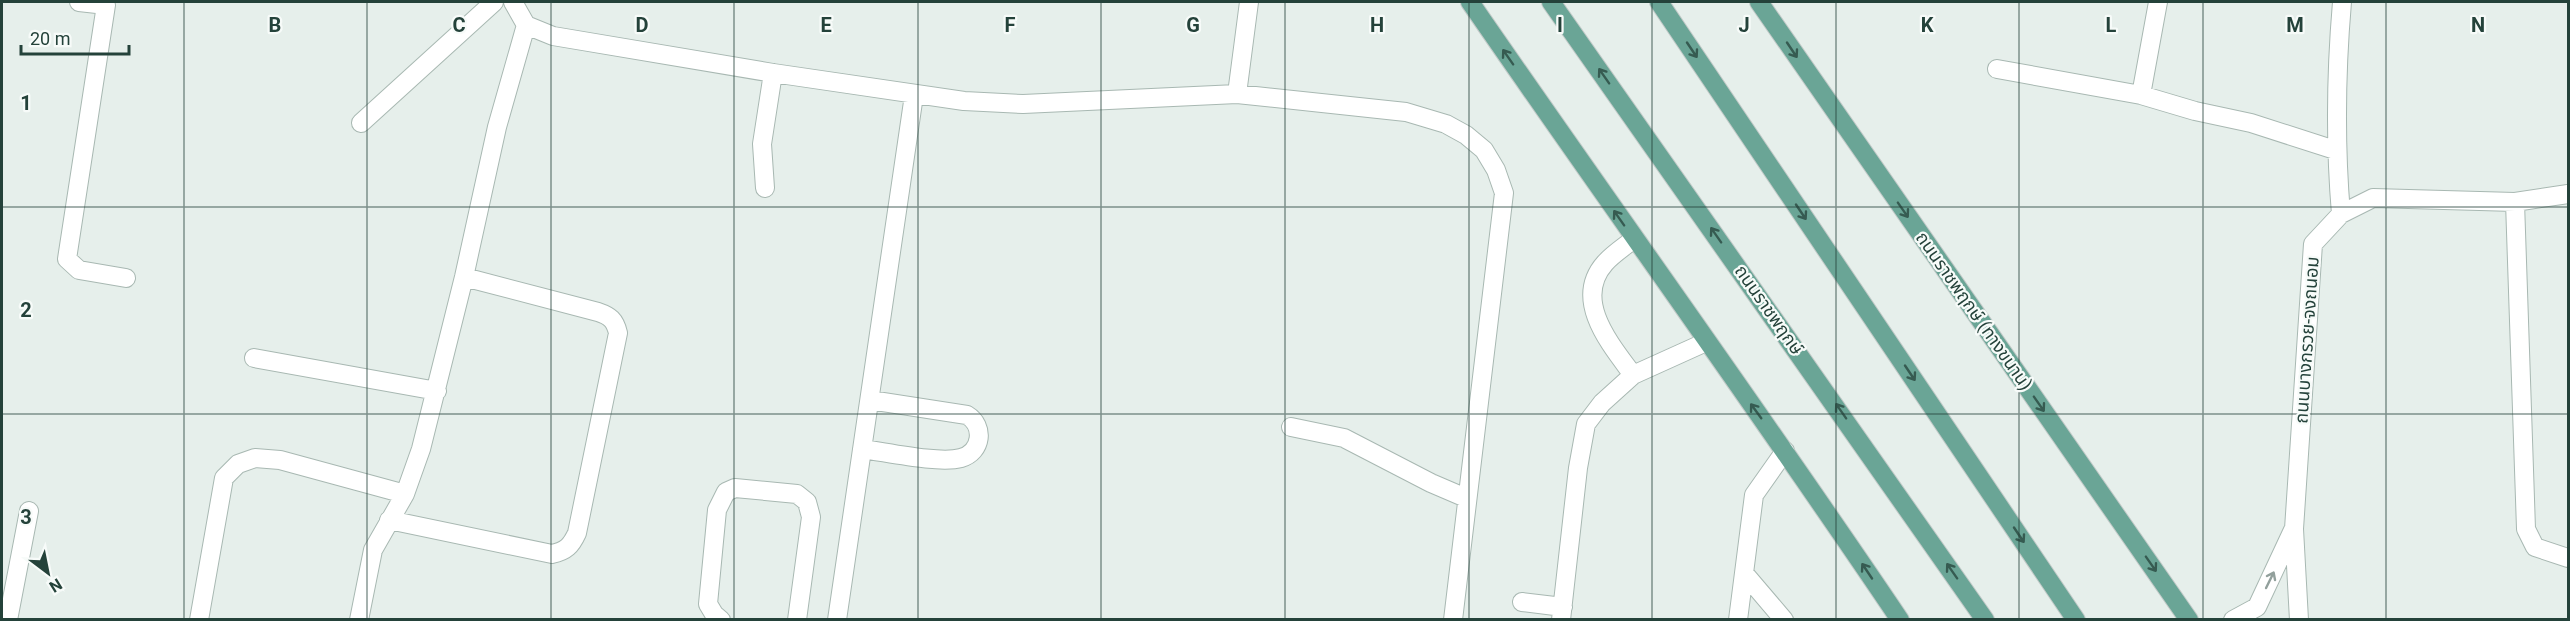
<svg xmlns="http://www.w3.org/2000/svg" width="2570" height="621" font-family="Roboto,'Noto Sans Thai',sans-serif">
  <rect width="100%" height="100%" fill="#e6efeb"/>
  <g fill="none" stroke-linecap="round" stroke-linejoin="round">
    <defs>
      <path id="minor" d="M79,2l27,3 -39,254 12,11 47,8
        M513,2l13,23 27,11 220,37 191,28 59,3 214,-10 169,18 40,12 20,11 18,15 12,20 8,23 -51,427
        M2158,2l-17,93 54,16 56,12 84,27
        M1997,69l144,26
        M1237,94l12,-92
        M361,123l133,-121
        M765,188l-3,-44 11,-71
        M2515,202l11,327 9,18 33,11
        M2341,214c-6,-71 -5,-142 1,-212
        M254,358l183,33
        M1633,375c-22,-30 -61,-75 -28,-112 8,-9 19,-16 29,-24
        M1291,427l53,11 87,45 35,15
        M862,449c24,3 77,15 99,9 21,-6 24,-32 6,-43l-97,-15
        M389,520l163,34c14,-3 19,-8 25,-21l41,-200c-3,-13 -8,-17 -20,-21l-134,-35
        M1744,573l40,47
        M1522,602l41,5
        M8,620l21,-109
        M199,620l25,-142 14,-14 17,-6 25,2 125,34
        M359,620l14,-70 32,-56 16,-45 43,-172 33,-150 29,-102
        M721,620l-7,-6 -6,-10 9,-94 9,-18 9,-4 62,6 10,8 4,15 -14,103
        M837,620l77,-525
        M1561,620l17,-152 8,-44 16,-21 31,-28 73,-33
        M1738,620l16,-125 31,-44
        M2233,620l24,-13 36,-77
        M2299,620l-5,-91 19,-285 28,-30 32,-16 142,4 53,-8"/>
      <path id="major" d="M1470,2c142,206 290,410 430,618
        M1551,2l434,618
        M1659,2l417,618
        M1759,2l430,618"/>
    </defs>
    <!-- minor casing -->
    <use href="#minor" stroke="#a8b8b2" stroke-width="20"/>
    <!-- major casing -->
    <use href="#major" stroke="#c2cac8" stroke-width="20"/>
    <!-- minor -->
    <use href="#minor" stroke="#fff" stroke-width="18"/>
    <!-- major -->
    <use href="#major" stroke="#6aa596" stroke-width="18"/>
  </g>
  <!-- one-way arrows -->
  <defs><path id="oneway-shaft" d="M-6 0H5M1.5-3L5.5 0L1.5 3" fill="none" stroke-width="1.6" stroke-linecap="round" stroke-linejoin="round" transform="scale(1.5)"/></defs>
  <g stroke="#365b51">
    <use href="#oneway-shaft" transform="translate(1692 50) rotate(56)"/>
    <use href="#oneway-shaft" transform="translate(1792 50) rotate(56)"/>
    <use href="#oneway-shaft" transform="translate(1508 57) rotate(-125)"/>
    <use href="#oneway-shaft" transform="translate(1604 76) rotate(-125)"/>
    <use href="#oneway-shaft" transform="translate(1903 210) rotate(55)"/>
    <use href="#oneway-shaft" transform="translate(1801 212) rotate(56)"/>
    <use href="#oneway-shaft" transform="translate(1619 218) rotate(-125)"/>
    <use href="#oneway-shaft" transform="translate(1716 235) rotate(-125)"/>
    <use href="#oneway-shaft" transform="translate(1910 373) rotate(56)"/>
    <use href="#oneway-shaft" transform="translate(2039 404) rotate(55)"/>
    <use href="#oneway-shaft" transform="translate(1756 411) rotate(-126)"/>
    <use href="#oneway-shaft" transform="translate(1841 411) rotate(-125)"/>
    <use href="#oneway-shaft" transform="translate(2019 535) rotate(56)"/>
    <use href="#oneway-shaft" transform="translate(2151 564) rotate(55)"/>
    <use href="#oneway-shaft" transform="translate(1867 571) rotate(-124)"/>
    <use href="#oneway-shaft" transform="translate(1952 571) rotate(-125)"/>
  </g>
  <use stroke="#92a09c" href="#oneway-shaft" transform="translate(2270 580) rotate(-64)"/>
  <!-- grid -->
  <path fill="none" stroke="#24423a" stroke-width="1.5" stroke-opacity="0.55" d="M184,2v618M367,2v618M551,2v618M734,2v618M918,2v618M1101,2v618M1285,2v618M1469,2v618M1652,2v618M1836,2v618M2019,2v618M2203,2v618M2386,2v618M2,207h2566M2,414h2566"/>
  <g text-anchor="middle" stroke-width="4.5" stroke-linejoin="round" paint-order="stroke">
    <!-- street labels -->
    <g font-size="18" fill="#24423a" stroke="#f7fbf9">
      <text transform="translate(1769 310) rotate(55)" y="6">ถนนราชพฤกษ์</text>
      <text transform="translate(1974 311) rotate(55)" y="6">ถนนราชพฤกษ์ (ทางขนาน)</text>
      <text transform="translate(2307 340) rotate(-86)" y="6">ถนนบางกรวย-จงถนอม</text>
    </g>
  </g>
  <g font-size="20" text-anchor="middle" font-weight="bold" fill="#24423a" stroke="#f7fbf9" stroke-width="4.5" stroke-linejoin="round" paint-order="stroke">
    <text x="275" y="32">B</text>
    <text x="459" y="32">C</text>
    <text x="642" y="32">D</text>
    <text x="826" y="32">E</text>
    <text x="1010" y="32">F</text>
    <text x="1193" y="32">G</text>
    <text x="1377" y="32">H</text>
    <text x="1560" y="32">I</text>
    <text x="1744" y="32">J</text>
    <text x="1927" y="32">K</text>
    <text x="2111" y="32">L</text>
    <text x="2295" y="32">M</text>
    <text x="2478" y="32">N</text>
    <text x="26" y="110">1</text>
    <text x="26" y="317">2</text>
    <text x="26" y="524">3</text>
  </g>
  <!-- border -->
  <rect width="2570" height="621" fill="none" stroke="#24423a" stroke-width="6"/>
  <!-- north arrow -->
  <g transform="translate(48 573) rotate(148)" stroke="#f7fbf9" stroke-width="4.5" paint-order="stroke">
  <path d="M0-4.5L10 22L0 15L-10 22Z" fill="#24423a"/>
  <text y="-9" font-size="16" font-weight="bold" text-anchor="middle" fill="#24423a">N</text>
  </g>
  <!-- scale -->
  <path d="M21 45v9h108v-9" fill="none" stroke="#24423a" stroke-width="3"/>
  <text x="30" y="45" font-size="18" fill="#24423a" stroke="#f7fbf9" stroke-width="4.5" paint-order="stroke">20 m</text>
</svg>
